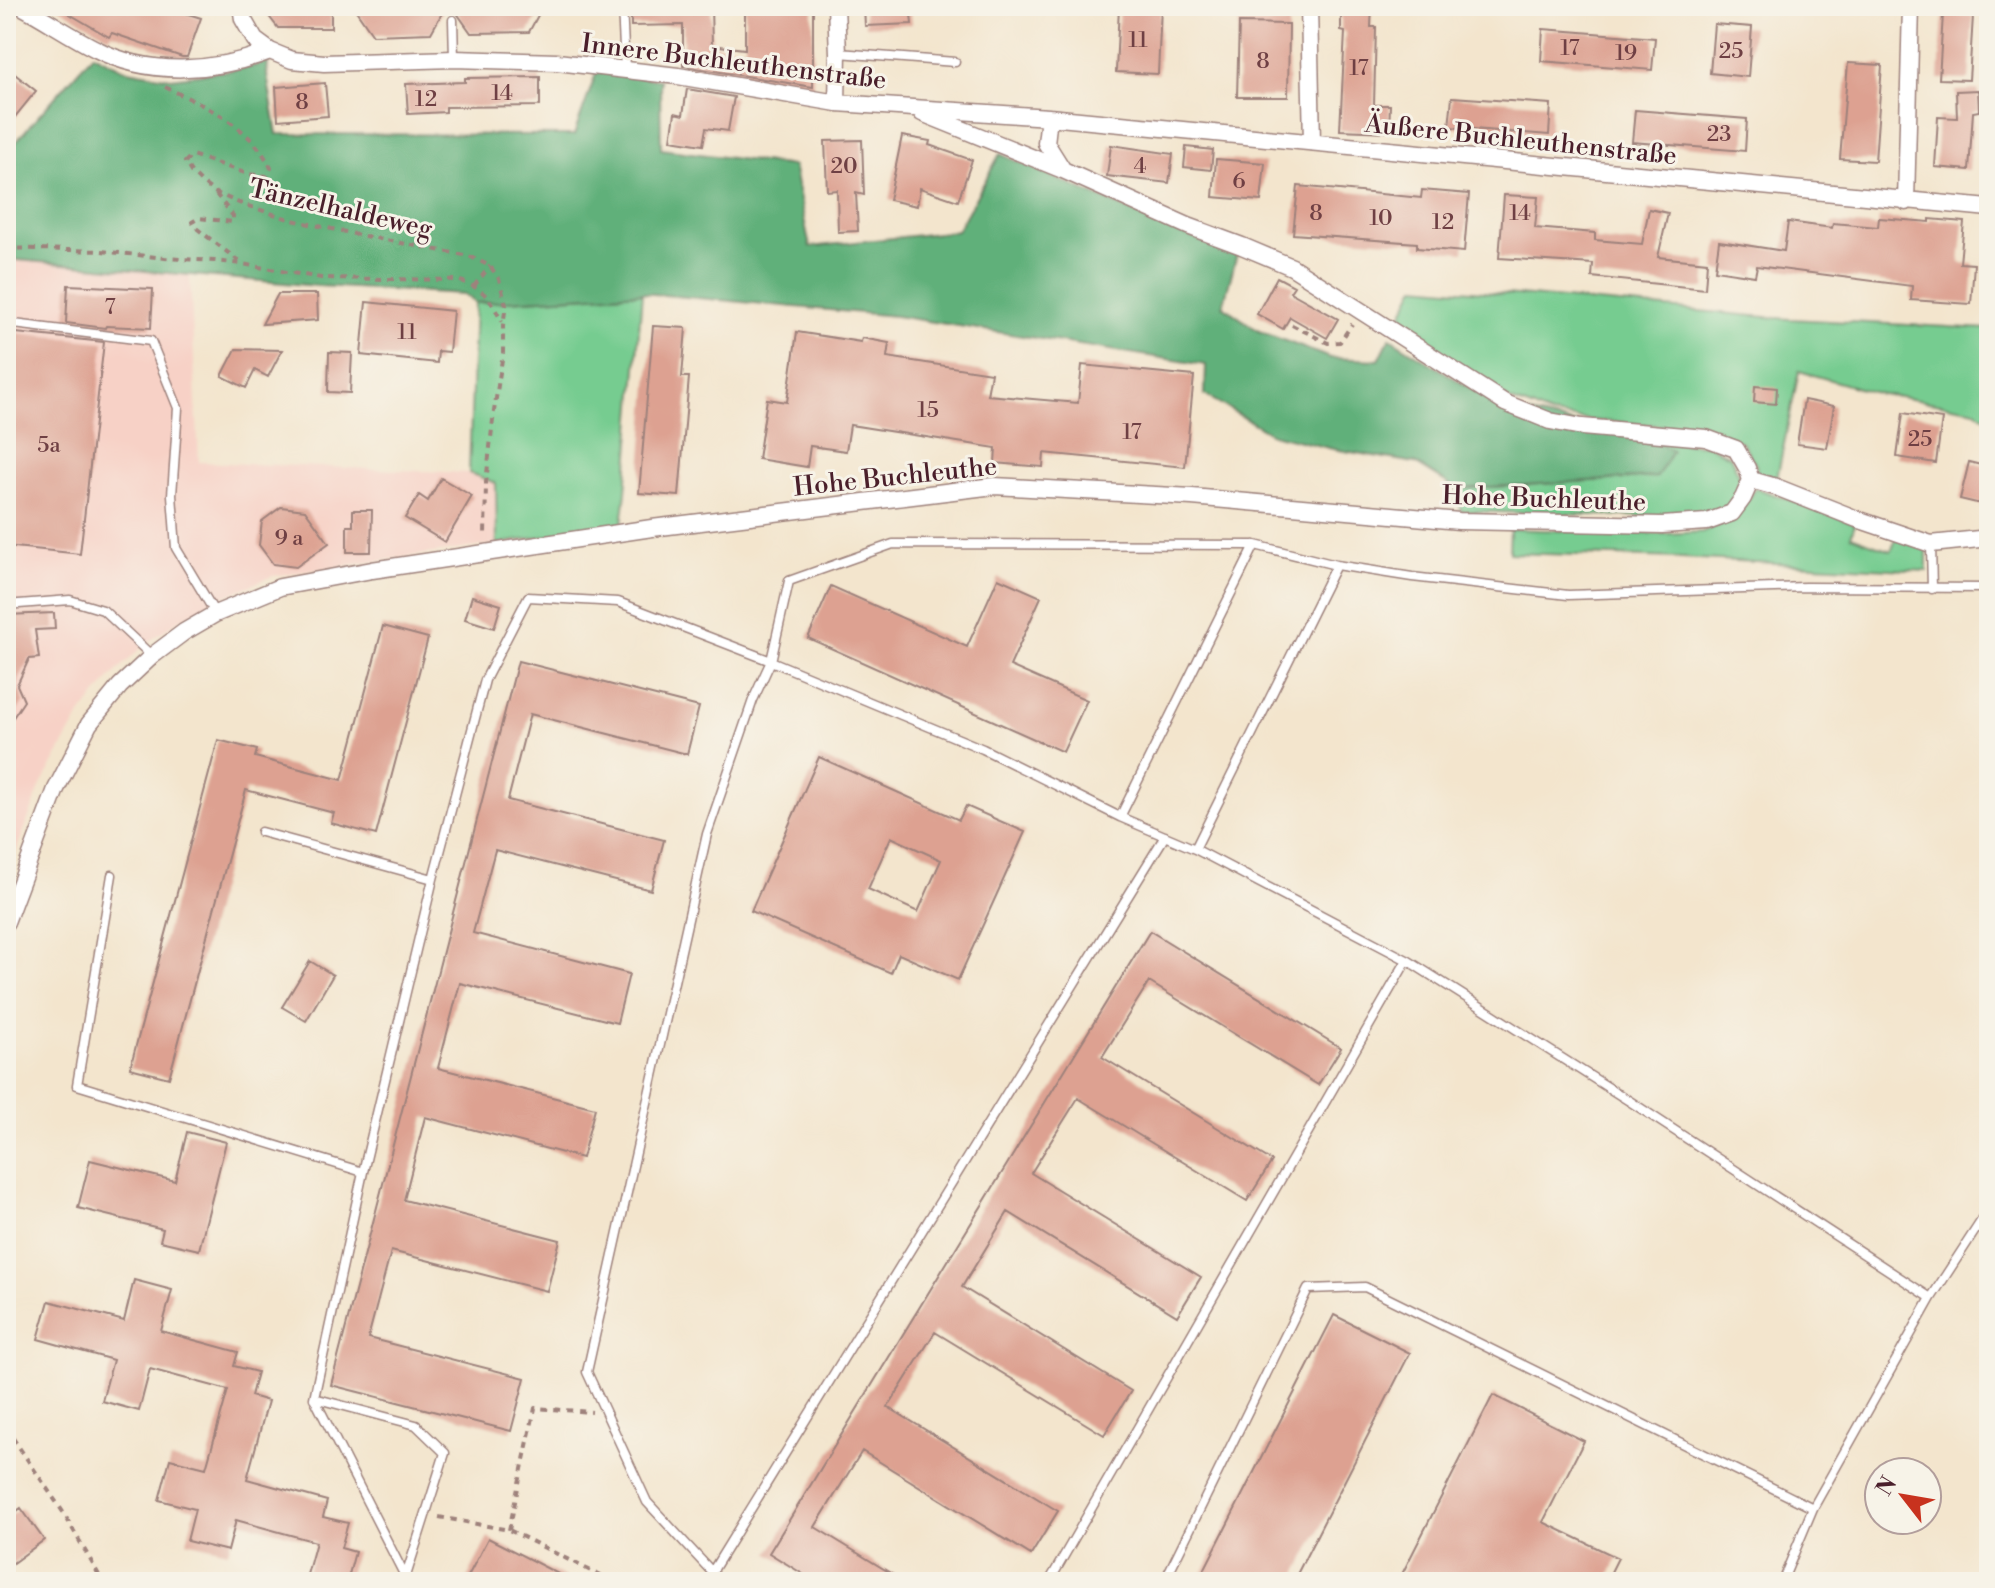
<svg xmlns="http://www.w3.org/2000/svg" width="1995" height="1588" font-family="'Libre Bodoni',serif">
  <rect width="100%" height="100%" fill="#f7f3e8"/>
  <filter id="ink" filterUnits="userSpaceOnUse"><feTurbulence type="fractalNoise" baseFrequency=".0125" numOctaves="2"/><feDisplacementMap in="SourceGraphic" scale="16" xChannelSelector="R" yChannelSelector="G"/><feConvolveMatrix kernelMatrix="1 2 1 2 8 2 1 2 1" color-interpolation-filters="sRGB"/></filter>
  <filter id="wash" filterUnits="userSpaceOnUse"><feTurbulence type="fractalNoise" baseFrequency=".006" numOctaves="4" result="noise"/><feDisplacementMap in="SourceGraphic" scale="32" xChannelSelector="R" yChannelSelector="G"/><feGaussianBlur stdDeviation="1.8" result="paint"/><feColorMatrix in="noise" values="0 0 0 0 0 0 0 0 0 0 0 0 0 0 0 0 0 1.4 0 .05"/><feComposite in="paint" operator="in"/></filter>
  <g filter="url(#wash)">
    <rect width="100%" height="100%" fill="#f3e5cd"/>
    <!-- built -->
    <path fill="#f7d1c6" d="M6,259l184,17 9,186 270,11 27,10 1,61 -225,32 -63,27 -33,19 -32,23 -33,32 -32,40 -38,68 -35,93z"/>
    <!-- green -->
    <path fill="#76cc90" stroke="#60765e" stroke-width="2" d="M1416,286l373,33 200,10v92l-13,-11 -100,-17 -77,-22 -22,107 -20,-4 -1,-9 -14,-23 -36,-13 -118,-9 -37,-5 -42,-15 -114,-72z
      M642,293l-16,199 -4,32 -125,20 -1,-61 -27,-10 6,-170z
      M1655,441l53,4 22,11 11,23 -5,15 -9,13 -22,8 -44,2 -200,-6 -4,-22 199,-12z
      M1756,488l99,35 -4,13 40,15 6,-14 30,9v25l-246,-13 -172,-5 1,-24 152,5 40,-2 34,-14z"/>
    <!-- forest -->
    <path fill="#60b07a" stroke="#556852" stroke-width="2" d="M93,54l30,15 48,9 76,-10 21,-6 -1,13 10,59 297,1 23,-64 63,9 1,69 132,17 17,81 147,-16 43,-77 186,81 51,19 -14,52 36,25 71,27 49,2 11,-22 112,70 153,33 17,10 -15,26 -200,12 -42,-26 -82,-14 -61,-15 -67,-39 1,-30 -311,-49 -253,-23 -167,10 -11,-9 -146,-8 -312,-27v-106z"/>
    <g id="blocks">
      <!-- building -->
      <path fill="#dda191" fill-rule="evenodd" d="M56,6h131l-2,7 16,5 -14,39h-5l-70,-24 -3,4z
        M261,6h70v22h-53z
        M353,6h93l-15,27 -58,2z
        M452,6h91l-14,26 -58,1z
        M631,6h80l1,39 33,4v-43h68v81l-130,-21v-41l-52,1z
        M864,6h46l2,18 -47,2z
        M1119,6h42l-3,68 -42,-2z
        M1341,6h31l-1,21h5l-2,78h16l-1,27 -49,-2 5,-98 -4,-1z
        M1943,14l30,2 -4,64 -30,-1z
        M1239,23l50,1 -1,73h-51z
        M1714,24l38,3 -4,50 -38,-4z
        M1543,29l112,9 -3,32 -111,-9z
        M1848,63l34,2 -7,96 -35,-2z
        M6,67l30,24 -30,37z
        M540,77v29l-94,1v5l-38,2 -2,-30 59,-2v-4z
        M325,83l3,33 -50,4 -2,-33z
        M687,89l47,8 -6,34 -22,-3 -3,17 -32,-5 4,-27 8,2z
        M1978,90l1,21 -6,1 -4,58 -34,-3 3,-50 19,1 -1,-27z
        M1452,97l99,7 -2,31 -100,-8z
        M1635,110l112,9 -2,32 -113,-9z
        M902,136l28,5 -1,4 43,15 -14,41 -38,-13 -3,18 -28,-6z
        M862,140l2,55 -8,-2 2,38 -20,1 -1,-42 -10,1 -2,-50z
        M1111,145l62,9 -4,29 -62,-7z
        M1186,147l27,3 -2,20 -27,-3z
        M1216,159l49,4 -4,38 -48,-4z
        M1298,186l123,12 1,-8 47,4 -5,58 -47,-4v-5l-124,-9z
        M1504,195l34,2 -3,31 60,5v7l47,4 7,-35 19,4 -10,44 49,5 -2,27 -113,-12 1,-13 -94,-6z
        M1879,218l51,4v-3l34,3 -4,41 14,1 -3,40 -60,-4 1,-14 -155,-20 -2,10 -40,-6 4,-29 65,10 4,-29 44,6 1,-5 45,4z
        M1277,277l17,9 -4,6 48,27 -11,19 -37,-21 -7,12 -26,-15z
        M68,285l85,4 -2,39 -45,-2 -1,2 -39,-5z
        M278,294h39l1,26 -56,4z
        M366,302l87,9 -4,41 -11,-1 -1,12 -76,-8z
        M653,326l33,2 -4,49h7l-10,119 -40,-3z
        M6,332l98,10 -24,212 -74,-8z
        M797,332l64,10 1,-4 27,5 -2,14 104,16 -4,22 91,8 4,-38 112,11 -9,91 -141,-14 -1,14 -48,-4 1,-15 -146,-23 -4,26 -36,-5 -3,21 -49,-8 9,-60 20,3z
        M236,349l46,1 -14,27 -13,-7 -9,18 -24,-12z
        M329,352l23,1 -2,40 -22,-1z
        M1755,386l22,2 -1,16 -22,-2z
        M1804,400l30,6 -7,42 -30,-4z
        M1903,413l39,6 -6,44 -39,-6z
        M1969,462l20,5v39l-29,-7z
        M441,478l31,18 -27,46 -40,-24 14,-23 9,6z
        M281,507l24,3 24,33 -33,24 -23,-3 -14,-19 3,-24z
        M353,510h19l-1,42h-24v-26h6z
        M998,578l43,19 -31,69 77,34 -24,52 -255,-114 23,-52 136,61z
        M472,596l29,9 -7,23 -29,-9z
        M54,613l1,16 -20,1 4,28 -10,1 -12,26 7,16 -18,27v-113z
        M383,626l45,12 -52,197 -45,-12 3,-10 -88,-23 -77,288 -39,-10 88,-328 39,10 -2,7 87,23z
        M518,661l181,46 -12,47 -157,-40 -22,86 156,40 -13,50 -156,-40 -22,83 156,41 -12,49 -157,-40 -22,85 157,40 -13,50 -157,-41 -21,83 156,40 -13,51 -156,-40 -23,87 157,40 -14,53 -180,-46z
        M819,757l140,63 7,-14 59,26 -67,148 -59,-26 -8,19 -140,-62zM891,837l50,23 -23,52 -50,-23z
        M1150,931l191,117 -23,37 -169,-103 -47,75 170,104 -25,40 -169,-103 -47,75 170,104 -24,39 -169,-104 -46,75 169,104 -27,44 -169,-103 -47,75 170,104 -27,44 -169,-104 -47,76 90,55h-89l-47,-29z
        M310,961l23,14 -27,46 -24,-14z
        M187,1132l39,10 -27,108 -39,-9 3,-12 -85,-21 12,-48 85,21z
        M134,1280l38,10 -11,41 77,21 -4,14 23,6 -6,24 17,5 -21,78 80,22 -4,16 25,6 -7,25 14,4 -8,30h-42l11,-40 -80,-22 -8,31 -41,-10 8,-32 -36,-9 11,-41 36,9 22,-78 -78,-21 -11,42 -37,-10 11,-41 -75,-21 11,-38 75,20z
        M1334,1315l76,38 -117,229h-95z
        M1493,1395l91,46 -41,81 75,36 -12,24h-208z
        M21,1508l23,32 -38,28v-49z
        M488,1538l86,44h-109z"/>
    </g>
  </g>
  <g filter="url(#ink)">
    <use href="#blocks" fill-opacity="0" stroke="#9e827c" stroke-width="2"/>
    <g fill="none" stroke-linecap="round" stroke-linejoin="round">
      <defs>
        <path id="lane" d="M622,6l3,63
          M453,20l1,38
          M839,53l116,9
          M6,323l145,18 27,67 -6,87 4,53 39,65
          M1931,544l1,45
          M6,605l64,-5 33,10 49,46
          M1120,817l135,-272
          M261,832l172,47
          M1195,849l141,-284
          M112,875l-35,210 286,87
          M314,1398l102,27 29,28 -39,123
          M712,1572l453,-736
          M408,1582l-94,-184 49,-226 70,-293 52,-199 43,-83 90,5 153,59 212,88 137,68 75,32 212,111 224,142 300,196
          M715,1582l-3,-10 -65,-70 -60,-130 120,-538 46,-134 18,-39 18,-80 104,-37 362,1 81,20 76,12 156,18 237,-8 184,1
          M1049,1582l358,-622
          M1164,1582l144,-293 57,-2 448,221
          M1782,1582l31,-74 118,-210 58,-89"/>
        <path id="street" d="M21,6c25,13 49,30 75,43 53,28 119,23 174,2
          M241,6l2,13 12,21 15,11 22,9 32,3 130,-4 103,3 121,14 159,27 212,14 940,91
          M836,6l2,47 -1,50
          M1309,6l3,136
          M922,113l141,57
          M1049,117l-3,26 17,27 125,56 54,20 50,21 213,136 45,18 32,6 124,11 30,11 11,19 4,12
          M1906,202l5,-196
          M1751,480l25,7 81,32 74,25 58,-6
          M6,922l50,-133 33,-65 31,-38 32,-30 32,-24 31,-18 65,-27 92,-17 280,-42 342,-42 198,11 267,24 203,4 45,-3 25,-9 11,-15 8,-18"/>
      </defs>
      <!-- lane casing -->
      <use href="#lane" stroke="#9e827c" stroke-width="11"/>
      <!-- street casing -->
      <use href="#street" stroke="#9e827c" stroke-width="19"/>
      <!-- path -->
      <path stroke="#9e827c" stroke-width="4" stroke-dasharray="6 6" stroke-linecap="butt" d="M165,87c42,20 85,38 106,81l-4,8 -19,-2 -56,-19 -7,7 6,10 10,10 13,10 25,11 53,17 67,15 110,21 21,10 9,13 7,26 -3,20v28l-9,58 -8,72 -1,53
        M216,194l17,22v6l-34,-4 -7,4 3,5 45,35
        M6,248l95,3 64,7 50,3 27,3 79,14 137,2c28,10 31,17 44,42
        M474,286l16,-20
        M1292,325l36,18 12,-1 12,-18
        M6,1428l57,84 40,70
        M439,1517l70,13 104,52
        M509,1530l26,-122 57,4"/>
      <!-- lane -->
      <use href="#lane" stroke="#fff" stroke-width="8"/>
      <!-- street -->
      <use href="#street" stroke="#fff" stroke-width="16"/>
    </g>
  </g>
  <g text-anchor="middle" stroke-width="6" stroke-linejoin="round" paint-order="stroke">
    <!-- number labels -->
    <g font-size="22" fill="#6f4044">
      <text x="1138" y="47">11</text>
      <text x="1570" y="55">17</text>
      <text x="1731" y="58">25</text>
      <text x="1626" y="60">19</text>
      <text x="1263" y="68">8</text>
      <text x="1359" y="75">17</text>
      <text x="502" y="100">14</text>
      <text x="426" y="106">12</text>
      <text x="302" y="109">8</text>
      <text x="1719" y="141">23</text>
      <text x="844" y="173">20</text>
      <text x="1140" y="173">4</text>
      <text x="1239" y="188">6</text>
      <text x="1316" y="220">8</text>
      <text x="1520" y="220">14</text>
      <text x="1381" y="225">10</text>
      <text x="1443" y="229">12</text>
      <text x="110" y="314">7</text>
      <text x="407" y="339">11</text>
      <text x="928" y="417">15</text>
      <text x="1132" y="439">17</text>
      <text x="1920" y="446">25</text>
      <text x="49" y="452">5a</text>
      <text x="289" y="545">9 a</text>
    </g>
    <!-- street labels -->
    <g font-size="26" fill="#4a1f2b" stroke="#f7f3e8">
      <text transform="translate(734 61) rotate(7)" y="9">Innere Buchleuthenstraße</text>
      <text transform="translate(1521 139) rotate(6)" y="9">Äußere Buchleuthenstraße</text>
      <text transform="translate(341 208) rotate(13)" y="9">Tänzelhaldeweg</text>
      <text transform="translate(895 476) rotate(-6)" y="9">Hohe Buchleuthe</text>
      <text transform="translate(1544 498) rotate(2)" y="9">Hohe Buchleuthe</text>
    </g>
  </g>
  <!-- margin -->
  <rect width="1995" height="1588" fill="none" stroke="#f7f3e8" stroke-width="32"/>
  <!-- north arrow -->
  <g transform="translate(1903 1496) rotate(301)"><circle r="38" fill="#f7f3e8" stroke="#b29e9c" stroke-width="2"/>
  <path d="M0-6L14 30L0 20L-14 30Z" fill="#c8321e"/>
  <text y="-12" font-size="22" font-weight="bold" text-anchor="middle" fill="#4a1f2b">N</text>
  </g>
</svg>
